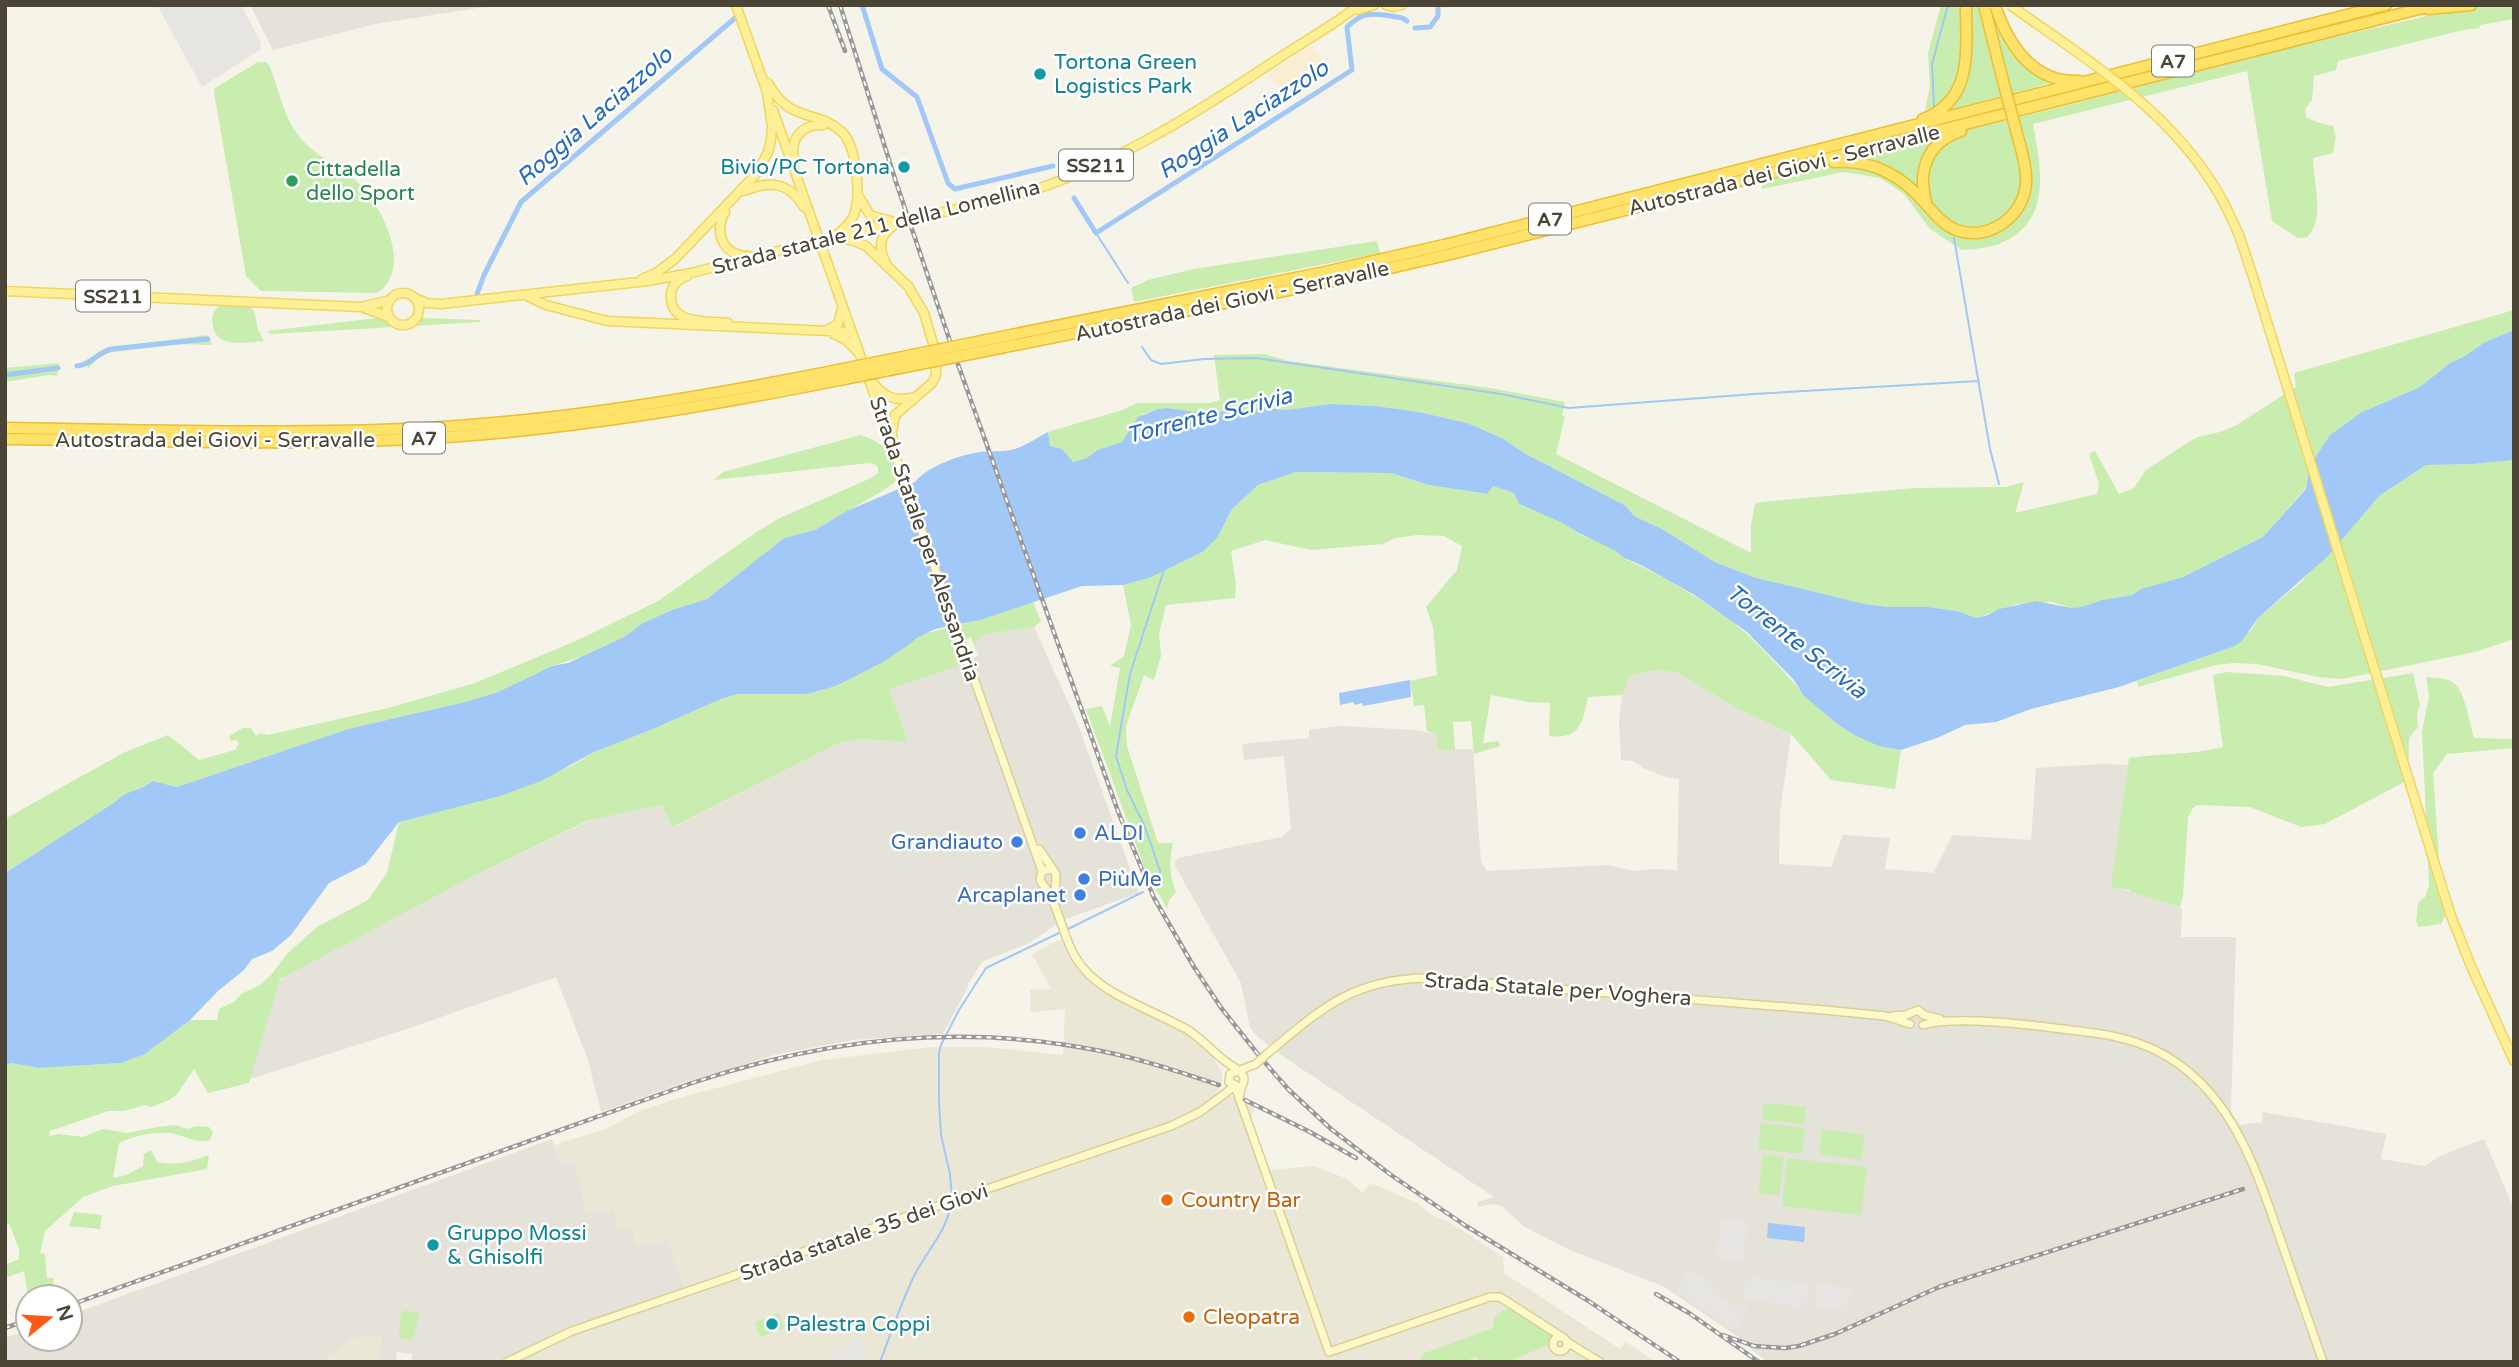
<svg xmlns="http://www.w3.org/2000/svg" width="2519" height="1367" font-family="'Varela Round',sans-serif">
  <rect width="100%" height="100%" fill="#f6f3e9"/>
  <!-- residential -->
  <path fill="#eae7d6" d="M1061,939l6,15 22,26 19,12 64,32 38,28 12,20v10l-6,11 6,5 5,-3 6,2 22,10 -4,12 18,51 44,-4 32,12 18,15 7,-10 47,20 15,12 16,6 55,36 1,16 116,76 6,-7 30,20h-1149l129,-115 -19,-17 -30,-16 -14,-53 -14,3 -5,-19 54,-17 27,-15 40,-14 147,-39 111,-13h51l79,8 2,-46 -34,3 -1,-22 21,-1 -19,-35z
    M368,1335l13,1 -2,26h-58l32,-23z"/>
  <!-- commercial -->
  <path fill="#f9eed3" d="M1312,45l15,23 -45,27 -14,-22z"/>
  <!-- industrial -->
  <path fill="#e5e2da" d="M250,5h247l-122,19 -102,26z
    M1034,627l43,95 62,171 -76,27 -34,23 -47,19 -14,22v3l-25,47 -90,6 -75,14 -90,27 -87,31 -13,-52 -32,-83 -149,52 -157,50 26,-93 8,-10 180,-95 131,-63 67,-13 12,22 165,-84 22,-4 47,3 -19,-53 82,-29 8,-5 -5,-9 8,-11z
    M1665,670l15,4 54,33 57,27 -11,79 -1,51 52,3 12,-32 47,3 -5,31 48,4 20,-38 78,5 5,-72 66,-4 26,1 -16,121 68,21 2,2 -1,28h55l-5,175 9,13 22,-3 1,-10 123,22 -5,25 44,7 15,-10 44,-17 30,70v153h-747l-20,-16 -3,-5 -81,-55 -91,-35 -49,-25 -21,-20 -9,-2 -16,3 1,-5 16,-5 -207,-138 -28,-21 -9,-10 -9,-45 -67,-119 4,-6 104,-21 9,-8 -7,-73 -40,4 -2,-16 67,-6v-8l32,-4 73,4 23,4v16l36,-1 8,113 6,9 119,-6 30,6 17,-2 24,1 2,-91 -13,-2 -23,-9 -10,-7 -12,-1 -2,-39 3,-26 4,-13 3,-5 9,-4z
    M552,1139l7,25 15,-3 13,52 27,-4 3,20 15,-2 4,19 31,-5 18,51 -128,45 -50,25h-95v-8l-15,-2 -1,10h-17l2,-25 -13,-2 -15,4 -32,23h-316v-24l23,-8v9h42v-24z"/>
  <!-- green -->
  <path fill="#c8edae" d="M1941,5h22c0,38 9,94 -38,105l5,-24 -2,-33z
    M1968,5h11l23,91 -57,15 14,-15z
    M1987,5h6l14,35 46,42 -42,12z
    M2486,5h28v14l-34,6v3l-17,2 -125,31 -2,9 -22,6 -2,24 -7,9 1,8 10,5 17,4 3,11 -3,16 -20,5c0,24 13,61 -6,79l-9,1 -26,-17 -25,-150 -214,53c8,45 20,98 -34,120 -11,4 -25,5 -37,6l-32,-21 -26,-35 -24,-16 -37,-6 -81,17v-7l67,-16 30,-1 38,15 22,23 17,21 21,11 25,1 42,-30 -7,-88 284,-73 139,-32z
    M258,62h8l3,3c12,28 13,53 35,77 14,15 33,22 48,35 27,22 64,90 25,116l-116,-2 -15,-15 -32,-184 1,-4z
    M2007,120c6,20 16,43 14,63 -3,56 -90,60 -94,5 0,-10 -1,-16 4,-26 6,-13 15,-23 29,-30 14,-6 32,-8 47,-12z
    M1938,138l-13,15 -4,39 -18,-16 -13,-8 -33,-10z
    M1377,241l3,12 -246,49 -3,-14 17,-8 46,-11z
    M219,306l32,1 4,6 2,14 7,14c-17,1 -46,8 -51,-14 -2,-9 0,-16 6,-21z
    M2514,310v20l-29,12 -20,14 -15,7 -30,24 -58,25 -32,23 -21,32 -3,21 -43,49 -80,40 -42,12 -9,6 -30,5 -20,7 -11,1 -19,-6 -35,2 -41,14 -20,-7 -28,-4h-40l-23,-3 -112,-27 -38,-15 -53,-33 -28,-13 -8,-10 -102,-53 -22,-15 -35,-15 -48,-11 -43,-6 -45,-2 -45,6 -21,-2 -61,5 -37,-5 -9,1 -15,5 -21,28 -25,8 -10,8 -15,4 -10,-13 -12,-3 -2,-14 74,-22 15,-7h73l10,-3 -6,-45 51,-1 23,7 202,27 75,14 -3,13 3,1 -9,38 195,99v-28l4,-21 7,-2 153,-14 90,-1 19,-5 -9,31 82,-19 2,-10 -10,-30 6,-3 24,43 15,-6 12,-18 41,-27 11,-6 22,-5 15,-6 61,-39 -2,-14z
    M386,317l8,10 -123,7 -4,-3z
    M420,318l60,2v2l-66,4z
    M207,335l5,10 -35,-1 -69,9 -10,5 -10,11 -2,-9 20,-12z
    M59,363l-2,13 -8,-1 -44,7v-14z
    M861,435c27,9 29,20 37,45l-14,10 -69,40 -31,8 -77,61 -35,11 -29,13 -19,14 -41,19 -31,10 -54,26 -33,10 -117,27 -171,58 -24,-6c-15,10 -25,8 -38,21l-110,71v-54l118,-66 45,-18 31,25 36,-10 4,-6 -2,-4 -6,1 -2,-5 14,-8h8l5,8 4,-3 8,2 120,-27 87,-25 103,-43 80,-39 97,-68 25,-15 91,-40 7,-5v-5l-2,-3 -7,-2 -155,17 9,-8z
    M2514,460v179l-39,13 -133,27 -24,-2 -61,-13 -23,-1 -18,2 -78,22 -1,-6 95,-34 19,-17 7,-12 44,-37 77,-85 47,-31 47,-1z
    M1296,472l95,1 38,12 57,9 7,-8 21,7 5,11c14,8 30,11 44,19 5,2 9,6 13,9 12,7 27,10 39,18 4,3 7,7 12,10 34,15 65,33 96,55 67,47 91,120 178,135l-6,39 -64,-9 -40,-46 -57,-27 -54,-33 -15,-4 -27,3 -9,4 -7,18 -34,2c-5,25 -8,43 -39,39l1,-33 -22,-1 -37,-7 -8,48 16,-2 1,5 -26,8 -3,-33 -18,1 2,28h-18v-16l-10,-3 -3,-26 -10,1 -4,-25 27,-6 -4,-48 -7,-20 31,-37 5,-24 -18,-10 -27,-1 -22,3 -12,6 -72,6 -46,-10 -34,11 5,34 -1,13 -69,7 -7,29 2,22 -7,24 -10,-5 -18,51 1,20 31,97h15c-4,18 -4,31 3,49l-7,8 -2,9 -22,-40 -59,-160 16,-3 8,21 10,-59 -10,-2 14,-10 7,-31 -8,-40 26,-7 68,-40 15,-29 26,-24z
    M1033,602l8,19 -7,6 -52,8 -8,11 -3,-9 -7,3 -4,-15z
    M951,628l12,36 -74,25 19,53 -47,-3 -22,4 -166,84 -11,-22 -73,15 -125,61 -184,98 -31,104 -41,10 -14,-24 -17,25 -8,6 -18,7 -6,-2 -21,6h-16l-58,20 -1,5 10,-2 24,3 20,-8 24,4 31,-6 18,-2 11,4 10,-3 12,1 4,6 -3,7c-15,4 -26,-5 -40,-7 -16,-1 -38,3 -51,10l-6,35 13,-3 17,-9 1,-12 7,-4 6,12c19,4 33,0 52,-7l-2,14 -94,17 -30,11 -38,34 -5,22 5,1 2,24h7l-2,11 -10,8h-14l-4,-26 -19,7v-13l14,-6v-10l-10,-26 -4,4v-162l7,-2 27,5 82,-5 24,-9 45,-34h27l2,-11 16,-8 6,-7 19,-9 11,-10 16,-21 30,-27 51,-27 19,-27 12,-51 98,-25 76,-32 21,-13 59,-23 68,-30 17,-5h69l29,-8 71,-40c13,-12 26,-16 44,-18z
    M2227,672l57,4 44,11 85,-14 7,32 -3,8 1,14 -9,11 -1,42 -83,44 -24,3 -51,-20 -53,-2 -4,3 -5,9 -5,78 -3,12 -50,-15v-2l-19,-3 18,-129c32,-5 63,-3 94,-11l-10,-72z
    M2426,677c9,1 21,1 28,6 11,8 16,42 20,55l40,1v9l-67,6 -14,19 9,128 3,15 -4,8 -23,3 -2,-6 2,-18 7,-6 4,-12 -7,-154 7,-35z
    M1764,1103l42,4 -2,17 -42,-4z
    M1761,1123l44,5 -3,26 -44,-5z
    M1822,1129l43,6 -4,25 -42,-6z
    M1763,1154l21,3 -5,38 -21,-2z
    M1787,1158l80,9 -6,48 -79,-9z
    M74,1212l28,3 -2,14 -31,-3z
    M1508,1307l45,28 -4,10 -42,17h-25l-6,-5 -14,5h-46l5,-2 1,-6 71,-26 1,-10z
    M405,1310l15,3 -7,26h-11l-3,-3 2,-23z
    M779,1313l5,15 -24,9 -5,-15z"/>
  <!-- parking -->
  <path fill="#e7e5e1" d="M157,5h84l19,36 1,8 -59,38z
    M1720,1219l27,3 -4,39 -26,-1z
    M1688,1269l8,3 24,18 2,3 -2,4 12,9 3,-3 13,5 -13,23 -58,-39z
    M1748,1277l62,6 -4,22 -5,2 -54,-7 -5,-8z
    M1816,1284l36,4 -5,23 -29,-4 -3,-3z
    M860,1339l5,13 -3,10h-28l-4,-11z"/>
  <!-- water -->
  <path fill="#a1c8f7" d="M2514,330v130l-41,4 -47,1 -47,31 -51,60 -70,62 -17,24 -9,5 -113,40 -88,22 -35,13 -31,3 -28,13 -36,12 -22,-4 -25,-11 -18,-12 -32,-27 -11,-17 -46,-47 -54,-38 -52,-29 -17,-7 -8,-7 -39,-19 -14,-9 -44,-19 -5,-11 -21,-7 -6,8 -58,-9 -38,-12 -95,-1 -38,13 -26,24 -15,29 -15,14 -53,26 -26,7 -41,1 -102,34 -45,9 -18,9 -10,8 -24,16 -47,24 -29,8h-69l-17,5 -68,30 -59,23 -53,29 -44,16 -98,25 -33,42 -37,19 -38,52 -19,16 -20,8 -8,11 -26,21 -28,29 -45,34 -24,9 -82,5 -27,-5 -7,2v-192l110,-71c13,-13 23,-10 38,-21l24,6 171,-58 117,-27 33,-10 54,-26 16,-3 56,-26 19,-14 29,-13 35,-11 77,-61 31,-8 32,-19 68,-29c13,-16 45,-27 65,-30 13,-2 25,1 38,-4 10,-4 20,-11 30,-16l2,14 12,3 11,13 14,-4 10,-8 25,-8 16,-25 20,-8 9,-1 37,5 61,-5 21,2 45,-6 45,2 43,6 48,11 35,15 22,15 102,53 8,10 28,13 53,33 38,15 112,27 23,3h40l29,4 19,7 12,-3 11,-6 37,-8 35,7 11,-1 20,-7 30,-5 9,-6 42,-12 80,-40 43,-48 3,-22 21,-32 32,-23 58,-25 30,-24 15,-7 20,-14z
    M1410,680l1,17 -48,9 -1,-3 -7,2 -2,-3 -13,3 -1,-12z
    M1768,1223l37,4 -1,15 -37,-4z"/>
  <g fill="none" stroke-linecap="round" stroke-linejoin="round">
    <!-- stream -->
    <path stroke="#a1c8f7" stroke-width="2" d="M1934,106l-2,-42 16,-59
      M1096,233l32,50
      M1954,238l36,211 9,35
      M1142,347l9,13 10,4 43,-5 52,-1 245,36 68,14 185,-14 225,-13
      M1152,884l6,-3 2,-10 -15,-44 -18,-37 -11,-34 14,-82 35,-107
      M1066,930l77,-38
      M952,1198l-2,-24 -9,-39 -2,-33v-49l2,-8 18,-35 27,-42 75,-36
      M880,1362c11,-29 21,-59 34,-86 12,-24 33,-45 37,-72"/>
    <!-- canal -->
    <path stroke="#a1c8f7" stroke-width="5" d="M862,5l20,64 35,28 31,86 7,6 98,-23
      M1415,28l15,-1 8,-11v-11
      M1074,198l22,35 256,-163 -5,-43c15,-15 24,-14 44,-11 7,2 10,0 16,5
      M477,294l7,-19 37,-73 214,-184
      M77,366c14,-1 20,-13 34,-17l97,-10
      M5,375l53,-7"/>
    <defs>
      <path id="secondary" d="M894,452l148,419
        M1039,849l17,25 -1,23
        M1051,869l-9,2 -2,9c30,39 17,76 66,108 25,16 55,27 82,42 14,9 24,21 37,31 5,4 19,11 19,18 0,5 -4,9 -4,15
        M1892,1016l14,-1 12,-5 6,5 16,4
        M1923,1025c29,-9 100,-1 131,3 35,4 72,7 103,23 74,37 99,118 124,190 14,41 28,81 42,121
        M1268,1053c53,-44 82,-72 154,-75l402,32 61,6 25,8
        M1235,1086l94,266 161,-55h10l62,40
        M1237,1086l-8,-4 1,-8 26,-10
        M1553 1344a7 7 0 1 1 14 0a7 7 0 1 1-14 0Z
        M1567,1342l33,20
        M507,1362l65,-31 599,-205 29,-14 35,-26"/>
      <path id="primary" d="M736,5l32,90
        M1386,5l7,2 9,-2
        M1357,10l17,-5
        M768,83c23,42 48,25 74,49 15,15 19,63 12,83 -4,10 -13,17 -22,23
        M773,110l44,124
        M794,158c-4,-20 8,-34 29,-33
        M744,191c26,-11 45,-9 60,16
        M858,195l12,20 21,6
        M2226,207l13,28 15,45 196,633 20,51 44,97
        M725,212c-12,22 -1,44 24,44
        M933,214c33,-7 66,-13 98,-23 91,-30 170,-81 248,-133 27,-18 55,-33 80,-53
        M840,236l62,-15
        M832,238l19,2 15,6 42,40 16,27 12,41v21l-4,8 -37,32 -3,18 2,19
        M822,248l68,191
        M886,263c-8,-15 -7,-27 7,-37
        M687,276c-10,4 -17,10 -16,22 1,28 38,22 57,25
        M642,279l14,-6 19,-14 82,-86 11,-21 3,-12 1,-14 -5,-33
        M5,291l356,16 29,-7
        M387 309a16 16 0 1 1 32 0a16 16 0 1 1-32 0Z
        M527,296l19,9 61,16 245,11
        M414,298l13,5 14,1 207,-23 43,-8 115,-29
        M364,308l25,9
        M827,330l11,-6 4,-15
        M834,334l12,6 11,11
        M874,384c11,13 20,17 37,14"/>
      <path id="highway" d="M1984,5l19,76
        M1995,5c13,40 38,78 84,76
        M2428,9l43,-4
        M1923,119c51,-19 43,-69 43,-114
        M1834,162c38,-2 66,12 90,40 10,11 18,22 32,28 34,13 72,-17 70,-52 0,-16 -6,-32 -10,-48
        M1926,202c-9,-32 2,-60 35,-71
        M1001,337l324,-65 119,-27 942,-240
        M1005,347l324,-65 118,-27 988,-250
        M5,428c141,2 283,7 424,0 138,-8 274,-31 409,-58
        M5,439c147,1 294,8 441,-2 133,-9 263,-31 393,-57"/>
    </defs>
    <!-- secondary casing -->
    <use href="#secondary" stroke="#d9d095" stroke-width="10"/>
    <!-- primary casing -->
    <use href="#primary" stroke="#eed75e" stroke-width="11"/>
    <!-- highway casing -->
    <use href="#highway" stroke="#ebbf2e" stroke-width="13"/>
    <!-- secondary -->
    <use href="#secondary" stroke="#fff9c9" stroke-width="7"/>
    <!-- primary -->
    <use href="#primary" stroke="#fff098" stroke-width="8"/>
    <!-- highway -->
    <use href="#highway" stroke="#ffe26a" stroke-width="10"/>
    <defs>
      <path id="rail" d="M828,5l17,46
        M840,5l56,177 59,174 164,458 35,84 40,69 28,42 39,49 27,31 43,40 60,46 75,51 121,74 93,62
        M1245,1100l65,32 46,26
        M1656,1294l33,19 70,49
        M70,1305l622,-222c135,-45 269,-60 409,-32 40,8 79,21 118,34
        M5,1328l23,-8
        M1723,1335l31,11 31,2 14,-2 36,-12 104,-47 304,-98"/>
    </defs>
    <!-- rail casing -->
    <use href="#rail" stroke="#989898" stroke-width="4.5"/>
    <!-- rail -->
    <use href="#rail" stroke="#fff" stroke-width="2" stroke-dasharray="5" stroke-linecap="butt"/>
    <defs>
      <path id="secondary-bridge" d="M1257,1063l11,-10"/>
      <path id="primary-bridge" d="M2010,5c81,58 169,110 216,202
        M902,221l31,-7
        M806,244l26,-6"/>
      <path id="highway-bridge" d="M2003,81l13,49
        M838,370l163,-33
        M839,380l166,-33"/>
    </defs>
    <!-- secondary-bridge casing -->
    <use href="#secondary-bridge" stroke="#d9d095" stroke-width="10" stroke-linecap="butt"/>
    <!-- primary-bridge casing -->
    <use href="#primary-bridge" stroke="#eed75e" stroke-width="11" stroke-linecap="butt"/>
    <!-- highway-bridge casing -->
    <use href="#highway-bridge" stroke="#ebbf2e" stroke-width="13" stroke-linecap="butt"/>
    <!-- secondary-bridge -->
    <use href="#secondary-bridge" stroke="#fff9c9" stroke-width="7"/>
    <!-- primary-bridge -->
    <use href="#primary-bridge" stroke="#fff098" stroke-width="8"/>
    <!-- highway-bridge -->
    <use href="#highway-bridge" stroke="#ffe26a" stroke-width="10"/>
  </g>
  <!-- markers -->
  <g fill="#0f9aa8" stroke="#fff" stroke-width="2.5">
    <circle cx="1040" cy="74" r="7"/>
    <circle cx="904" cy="167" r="7"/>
    <circle cx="433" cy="1245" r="7"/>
    <circle cx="772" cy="1324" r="7"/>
  </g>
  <circle fill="#2e9e5b" stroke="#fff" stroke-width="2.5" cx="292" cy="181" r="7"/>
  <g fill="#3f7fe0" stroke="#fff" stroke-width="2.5">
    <circle cx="1080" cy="833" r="7"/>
    <circle cx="1017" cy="842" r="7"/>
    <circle cx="1084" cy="879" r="7"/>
    <circle cx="1080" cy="895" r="7"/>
  </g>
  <g fill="#e8710a" stroke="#fff" stroke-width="2.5">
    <circle cx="1167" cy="1200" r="7"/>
    <circle cx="1189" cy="1317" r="7"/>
  </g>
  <g text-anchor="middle" stroke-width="5" stroke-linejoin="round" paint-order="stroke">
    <!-- shield labels -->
    <g fill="#fff" stroke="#807d72" stroke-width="2">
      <rect x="2152" y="45.5" width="42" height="31" rx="5"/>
      <rect x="1059" y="149.5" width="74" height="31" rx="5"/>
      <rect x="1529" y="203.5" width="42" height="31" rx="5"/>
      <rect x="76" y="280.5" width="74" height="31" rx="5"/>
      <rect x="403" y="422.5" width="42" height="31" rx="5"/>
    </g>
    <g font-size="19" font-weight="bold" fill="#4a4536">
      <text x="2173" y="68">A7</text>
      <text x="1096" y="172">SS211</text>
      <text x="1550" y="226">A7</text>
      <text x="113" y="303">SS211</text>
      <text x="424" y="445">A7</text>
    </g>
    <!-- culture labels -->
    <g font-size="21" fill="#0d838f" stroke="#fff" text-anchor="start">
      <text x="1054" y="69">Tortona Green<tspan x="1054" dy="24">Logistics Park</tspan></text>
      <text x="890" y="174" text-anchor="end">Bivio/PC Tortona</text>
      <text x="447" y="1240">Gruppo Mossi<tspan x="447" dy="24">&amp; Ghisolfi</tspan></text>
      <text x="786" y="1331">Palestra Coppi</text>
    </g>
    <!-- leisure labels -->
    <g font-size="21" fill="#27864d" stroke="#fff" text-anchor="start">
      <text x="306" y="176">Cittadella<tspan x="306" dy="24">dello Sport</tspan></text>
    </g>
    <!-- street labels -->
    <g font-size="21" fill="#4a4536" stroke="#fff">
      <text transform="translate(1784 170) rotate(-14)" y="7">Autostrada dei Giovi - Serravalle</text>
      <text transform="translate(876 227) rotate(-14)" y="7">Strada statale 211 della Lomellina</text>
      <text transform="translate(1232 301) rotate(-12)" y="7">Autostrada dei Giovi - Serravalle</text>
      <text x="215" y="447">Autostrada dei Giovi - Serravalle</text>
      <text transform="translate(925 539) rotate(71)" y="7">Strada Statale per Alessandria</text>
      <text transform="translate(1558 989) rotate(4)" y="7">Strada Statale per Voghera</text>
      <text transform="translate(864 1232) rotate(-19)" y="7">Strada statale 35 dei Giovi</text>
    </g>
    <!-- shop labels -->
    <g font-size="21" fill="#366cbe" stroke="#fff" text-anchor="start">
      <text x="1094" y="840">ALDI</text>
      <text x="1003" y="849" text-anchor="end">Grandiauto</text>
      <text x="1098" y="886">PiùMe</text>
      <text x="1066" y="902" text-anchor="end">Arcaplanet</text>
    </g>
    <!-- food labels -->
    <g font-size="21" fill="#c56008" stroke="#fff" text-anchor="start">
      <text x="1181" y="1207">Country Bar</text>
      <text x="1203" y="1324">Cleopatra</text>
    </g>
    <!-- water labels -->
    <g font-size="23" font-style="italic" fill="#2569c0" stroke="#fff">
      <text transform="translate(594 116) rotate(-41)" y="8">Roggia Laciazzolo</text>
      <text transform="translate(1243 119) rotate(-33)" y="8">Roggia Laciazzolo</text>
      <text transform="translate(1209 415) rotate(-14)" y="8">Torrente Scrivia</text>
      <text transform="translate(1797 641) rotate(38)" y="8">Torrente Scrivia</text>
    </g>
  </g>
  <!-- border -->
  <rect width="2519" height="1367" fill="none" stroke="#4a4536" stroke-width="14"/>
  <!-- north arrow -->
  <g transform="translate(49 1318) rotate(72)"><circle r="33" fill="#ffffff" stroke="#b7b5af" stroke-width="2"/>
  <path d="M0-5L12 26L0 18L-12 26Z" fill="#ff5916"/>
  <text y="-10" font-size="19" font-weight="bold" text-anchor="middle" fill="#4a4536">N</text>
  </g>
</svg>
